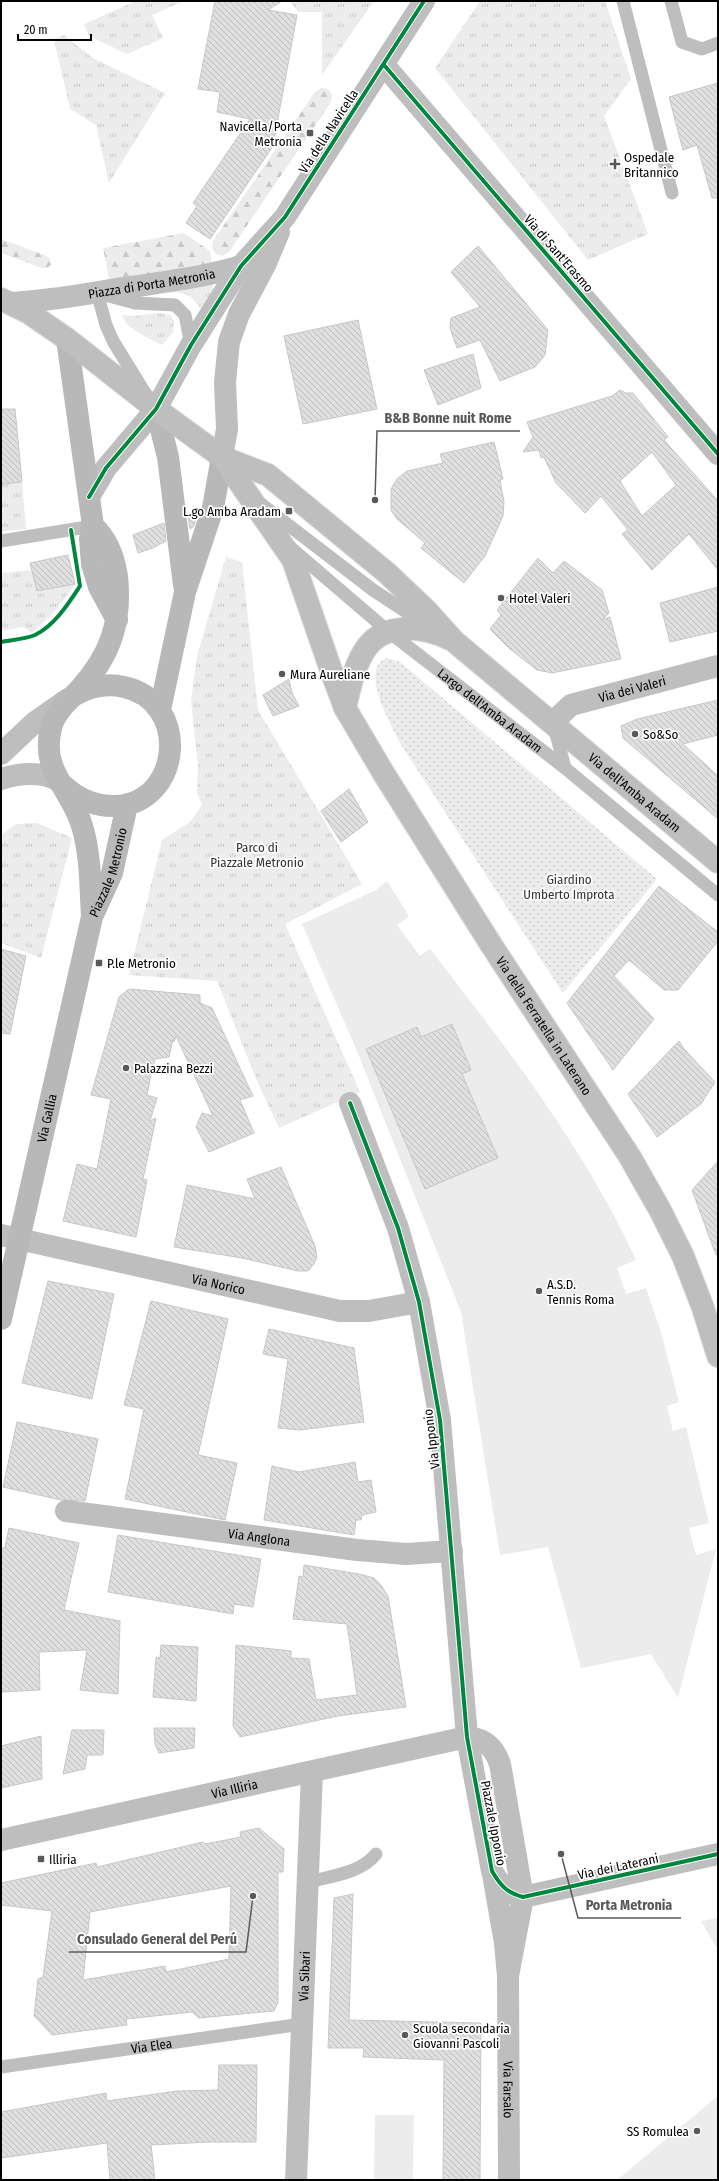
<svg xmlns="http://www.w3.org/2000/svg" width="719" height="2181" font-family="'Fira Sans Condensed',sans-serif">
  <defs>
    <pattern id="grass-tufts" width="24" height="20" patternUnits="userSpaceOnUse"><rect width="24" height="20" fill="#ececec"/><path d="M3 7l-1-3M5 7V3M7 7l1-3M15 17l-1-3M17 17v-4M19 17l1-3" fill="none" stroke="#c9c9c9"/></pattern>
    <pattern id="forest-firs" width="22" height="20" patternUnits="userSpaceOnUse"><rect width="22" height="20" fill="#ececec"/><path d="M5 1l3.5 6h-7zM16 11l3.5 6h-7z" fill="#c9c9c9"/></pattern>
    <pattern id="garden-dots" width="8" height="8" patternUnits="userSpaceOnUse"><rect width="8" height="8" fill="#ececec"/><path d="M2 2h.1M6 6h.1" fill="none" stroke="#c9c9c9" stroke-width="1.8" stroke-linecap="round"/></pattern>
    <pattern id="building-back-hatch" width="6" height="6" patternUnits="userSpaceOnUse"><rect width="6" height="6" fill="#dfdfdf"/><path d="M-1 5l2 2M0 0l6 6M5-1l2 2" fill="none" stroke="#bebebe"/></pattern>
  </defs>
  <rect width="100%" height="100%" fill="#fff"/>
  <!-- grass -->
  <path fill="url(#grass-tufts)" d="M136,1h48l-32,14 11,23 -36,16 -38,-18 -5,-12z
    M290,1h84l-52,74v-63h-24z
    M480,1h125l26,78 -27,37 44,118 -60,26 -153,-192z
    M64,35l29,23 72,35 -56,90 -13,-58 -26,-16 -16,-70z
    M212,284l2,7 -12,19c-15,-22 -22,-17 -47,-17z
    M159,313l11,2 4,6 -1,11 -11,13c-12,-7 -36,-15 -40,-30l12,1z
    M22,482l4,47 -25,3v-48z
    M226,557l16,5 16,148 104,174 -77,40 75,168 -81,36 -22,-47 -40,-100 -88,-6 33,-135 28,-18 12,-17 -5,-12 1,-27 -7,-65 6,-45z
    M32,570l5,21 38,-7c-13,19 -25,35 -44,49l-7,-6 -23,4v-58z
    M37,823l35,15 -31,120 -40,-15v-108l15,-11z"/>
  <!-- forest -->
  <path fill="url(#forest-firs)" d="M321,88l7,1 4,6 -1,7 -102,150 -6,4 -7,-2 -4,-6 1,-7 102,-149z
    M184,233l26,18 2,14 -102,18 -7,-35z
    M1,239l46,17 3,4 1,5 -4,3h-5l-41,-15z"/>
  <!-- garden -->
  <path fill="url(#garden-dots)" d="M387,658l13,4 257,217 -94,114 -163,-250c-9,-19 -42,-74 -13,-85z"/>
  <!-- pitch -->
  <path fill="#ececec" d="M387,881l22,35 -12,9 23,31 10,-7c61,78 122,157 171,243 13,22 24,45 35,68l-19,8 9,26 20,-6 15,44 18,70 -12,4 6,25 13,-4 23,96 -20,5 7,27 20,-6 -38,149 -27,-44 -70,14 -33,-121 -48,8 -39,-243 -104,-261 -55,-127 74,-34z
    M718,1918v32l-17,-29z
    M718,2096v84h-101z
    M375,2115h39l-1,65h-39z"/>
  <!-- building -->
  <path fill="url(#building-back-hatch)" stroke="#c7c7c7" fill-rule="evenodd" d="M215,1h67l-14,9 29,5 -24,131 -63,93 -24,-16 11,-17 -4,-3 57,-84 -33,-7 3,-20 -22,-3z
    M718,83v115h-6l-15,-53 -14,5 -14,-53z
    M478,246l70,84 -3,25 -10,12 -35,14 -20,-41 -23,8 -7,-20 1,-10 29,-11 -29,-35z
    M358,320l19,89 -74,15 -19,-88z
    M473,354l8,34 -43,17 -14,-35z
    M620,390l6,3h7l35,44 -4,3 54,61v69l-29,-36 -37,36 -30,-36 6,-4 -27,-34 -16,17 -29,-30 -12,-26 -3,1 -2,-8 -16,2 10,-15 -6,-15 85,-26zM652,452l24,33 -34,31 -22,-35z
    M1,409h14l7,73 -21,2z
    M494,442l9,37 -3,1 4,22 -1,14 -18,40 -21,27 -43,-35 4,-5 -28,-24 -6,-9v-21l6,-10 10,-8 36,-8 -3,-9z
    M198,510l-4,16 -4,3 -2,-15z
    M164,523l2,18 -13,7 -15,5 -5,-18z
    M68,555l7,29 -38,7 -7,-28z
    M538,558l15,15 11,-12 38,29 7,23 -7,7 8,-3 11,42 -69,14 -15,-3 -27,-21 -20,-20 11,-14 -4,-5z
    M718,587v44l-48,11 -10,-39z
    M289,679l3,14 7,13 -26,10 -10,-21z
    M718,700v35l-35,9 35,32v43l-95,-81 -2,-12 16,-7z
    M349,789l19,33 -27,20 -20,-31z
    M659,886l59,46v9l-40,49h-14l-35,-30 -15,16 40,43 -41,51 -46,-67z
    M1,949l25,7 -16,78 -9,-1z
    M129,989l71,6v8l12,5 41,88 -13,4 14,33 -45,19 -13,-25 6,-14 11,3 -37,-80 -2,6 -1,-3 -4,18 -14,2 -4,16 -4,20 10,3 -7,23 6,-3 -13,61 4,1 -11,57 -73,-16 14,-57 20,5 14,-70 -20,-4 28,-98z
    M452,1024l19,46 -9,4 36,84 -73,31 -59,-140 51,-22 4,10z
    M679,1041l5,8 31,33 -14,22 -44,33 -29,-43z
    M718,1161v94h-2l-24,-65z
    M281,1167l34,79 2,11 -3,7 -6,7h-10l-56,-13 -68,-11 13,-62 68,14 -8,-20z
    M48,1281l66,13 -22,105 -70,-16z
    M151,1301l77,18 -30,136 39,8 -12,57 -100,-21 19,-90 -20,-4z
    M269,1329l85,19 10,74 -64,8 -22,-2 10,-69 -25,-5z
    M17,1422l81,17 -13,62 -24,-1 -58,-13z
    M355,1462l3,20 13,-2 5,32 -14,3 -1,5h-5l-2,15 -90,-15 8,-54 27,6z
    M9,1528l70,15 -15,67 56,11 -2,73 -38,-4 7,-40 -48,2 1,38 -39,2v-142l4,-3z
    M118,1535l143,24 -8,48 -19,-3 -1,10 -125,-22z
    M304,1565l55,9 15,4 7,7 7,11 18,111 -68,9 -98,21 -7,-11 3,-81 55,6v7l18,1 7,41 41,-5 -10,-71 -54,-5 6,-43 4,1z
    M161,1645l37,2 -2,54 -43,-4 3,-40 4,1z
    M154,1728h41l-1,20 -35,5 -4,-9z
    M72,1730h32l-1,25h-16l-2,14 -22,5z
    M41,1736l1,43 -41,9v-42z
    M259,1828l25,21 -1,23h-5v130l-4,9 -75,7 -7,-6 -66,7 1,6 -75,10 -18,-19 4,-37 5,-2 9,-66 -51,-6v-22l95,-20 1,4 106,-25 2,2 36,-7 -1,-5zM231,1886l-2,73 -63,13 -1,-6 -82,14 7,-68z
    M353,1894l-4,126 132,3 -1,157h-37l1,-120 -81,-3 1,-9h-36l6,-150z
    M219,2065h38l-1,77h-47l-58,3 4,35h-45l-3,-37 -106,15v-46l105,-19 1,8 70,-10 41,-1z"/>
  <g fill="none" stroke-linecap="round" stroke-linejoin="round">
    <defs>
      <g id="primary">
        <path id="s11" d="M1,299l28,14 38,26 89,70 66,48 46,18 119,98 40,38 28,31 263,220"/>
        <path id="s12" d="M222,457l71,103 40,116 12,32 39,66 106,169 140,214 30,53 23,46 20,52 15,48"/>
        <path d="M345,708c5,-21 9,-43 22,-61 20,-26 58,-20 83,-8"/>
      </g>
    </defs>
    <!-- primary casing -->
    <use href="#primary" stroke="#dbdbdb" stroke-width="24"/>
    <!-- service -->
    <g stroke="#bebebe" stroke-width="13">
      <path d="M623,1l49,192"/>
      <path d="M671,1l11,41 20,7 16,-6"/>
      <path d="M97,292l9,33 7,16 32,52"/>
      <path d="M105,295l30,8 40,2 10,10 6,30"/>
      <path d="M261,504l112,86 56,37"/>
      <path d="M1,541l92,-15"/>
      <path id="s1" d="M291,548l98,84 176,136 153,127"/>
      <path d="M554,726l11,42"/>
      <path d="M308,1882c24,-6 53,-9 68,-28"/>
      <path id="s2" d="M1,2067l301,-43"/>
    </g>
    <!-- minor -->
    <g stroke="#bebebe" stroke-width="22">
      <path d="M384,65l334,389"/>
      <path d="M89,497l17,-29 50,-59"/>
      <path id="s3" d="M553,722l18,-17 147,-39"/>
      <path d="M350,1103l48,125 21,74 21,118 27,317 25,134c8,14 15,22 31,26l195,-43"/>
      <path id="s4" d="M1,1235l339,76h29l50,-9"/>
      <path id="s5" d="M66,1511l291,39 49,4 46,-3"/>
      <path id="s6" d="M1,1840l466,-103c18,2 27,10 33,27l23,133 -15,79"/>
      <path id="s7" d="M493,1874l12,69 3,33 1,204"/>
      <path id="s8" d="M296,2180l16,-408"/>
    </g>
    <!-- tertiary -->
    <g stroke="#bebebe" stroke-width="22">
      <path id="s9" d="M10,303c41,-2 80,-10 121,-16 37,-6 74,-10 110,-21"/>
      <path d="M156,409l35,-64 50,-79 44,-49 139,-216"/>
      <path d="M222,457l5,-28 -2,-47 4,-40 10,-28 27,-51 13,-31"/>
      <path d="M1,754l34,-32 33,-23"/>
      <path d="M1,779c18,-6 41,-8 58,2"/>
    </g>
    <!-- secondary -->
    <g stroke="#b8b8b8" stroke-width="22">
      <path d="M67,339l22,158 4,29 -3,13 2,25 7,23 18,33"/>
      <path d="M156,409l12,48 16,128"/>
      <path d="M160,710l25,-118 28,-84 9,-51"/>
      <path d="M64,786c14,13 33,21 52,20 67,-4 74,-105 8,-119 -17,-4 -33,-1 -49,8"/>
      <path d="M92,916c-2,-29 -1,-61 -10,-90 -10,-37 -42,-54 -31,-98 4,-16 17,-27 28,-38 31,-34 43,-67 38,-114 -3,-19 -9,-37 -24,-50"/>
      <path id="s10" d="M1,1319l91,-402 20,-44 15,-68"/>
    </g>
    <!-- primary -->
    <use href="#primary" stroke="#bebebe" stroke-width="22"/>
    <defs>
      <path id="cycleway" d="M384,65l334,389
        M89,497l17,-29 50,-59 35,-64 50,-79 44,-49 139,-216
        M1,642c11,-2 24,-3 34,-7 20,-10 33,-31 45,-49l-9,-56
        M350,1103l48,125 21,74 21,118 27,317 25,134c8,14 15,22 31,26l195,-43"/>
    </defs>
    <!-- cycleway casing -->
    <use href="#cycleway" stroke="#fff" stroke-width="6"/>
    <!-- cycleway -->
    <use href="#cycleway" stroke="#00873e" stroke-width="4"/>
  </g>
  <!-- markers -->
  <g fill="#595959" stroke="#fff" stroke-width="1.5">
    <rect x="306" y="129" width="8" height="8" rx="2"/>
    <path d="M613 158h4v4h4v4h-4v4h-4v-4h-4v-4h4z"/>
    <rect x="285" y="507" width="8" height="8" rx="2"/>
    <circle cx="501" cy="598" r="4"/>
    <circle cx="282" cy="674" r="4"/>
    <circle cx="635" cy="734" r="4"/>
    <rect x="95" y="959" width="8" height="8" rx="2"/>
    <circle cx="126" cy="1068" r="4"/>
    <circle cx="539" cy="1291" r="4"/>
    <rect x="37" y="1855" width="8" height="8" rx="2"/>
    <circle cx="405" cy="2035" r="4"/>
    <circle cx="697" cy="2131" r="4"/>
  </g>
  <g text-anchor="middle" stroke-width="3.5" stroke-linejoin="round" paint-order="stroke">
    <!-- poi labels -->
    <g font-size="13" fill="#000" stroke="#fff" text-anchor="start">
      <text x="302" y="131" text-anchor="end">Navicella/Porta<tspan x="302" dy="15">Metronia</tspan></text>
      <text x="624" y="162">Ospedale<tspan x="624" dy="15">Britannico</tspan></text>
      <text x="281" y="516" text-anchor="end">L.go Amba Aradam</text>
      <text x="509" y="603">Hotel Valeri</text>
      <text x="290" y="679">Mura Aureliane</text>
      <text x="643" y="739">So&amp;So</text>
      <text x="107" y="968">P.le Metronio</text>
      <text x="134" y="1073">Palazzina Bezzi</text>
      <text x="547" y="1289">A.S.D.<tspan x="547" dy="15">Tennis Roma</tspan></text>
      <text x="49" y="1864">Illiria</text>
      <text x="413" y="2033">Scuola secondaria<tspan x="413" dy="15">Giovanni Pascoli</tspan></text>
      <text x="689" y="2136" text-anchor="end">SS Romulea</text>
    </g>
    <!-- street labels -->
    <g font-size="13" fill="#000" stroke="#fff">
      <text transform="translate(328 131) rotate(-57)" y="5">Via della Navicella</text>
      <text transform="translate(559 253) rotate(49)" y="5">Via di Sant'Erasmo</text>
      <text dy="5" stroke="none"><textPath href="#s9" startOffset="143">Piazza di Porta Metronia</textPath></text>
      <text dy="5" stroke="none"><textPath href="#s3" startOffset="88">Via dei Valeri</textPath></text>
      <text dy="5" stroke="none"><textPath href="#s1" startOffset="257">Largo dell'Amba Aradam</textPath></text>
      <text dy="5" stroke="none"><textPath href="#s11" startOffset="807">Via dell'Amba Aradam</textPath></text>
      <text dy="5" stroke="none"><textPath href="#s10" startOffset="460">Piazzale Metronio</textPath></text>
      <text dy="5" stroke="none"><textPath href="#s12" startOffset="657">Via della Ferratella in Laterano</textPath></text>
      <text dy="5" stroke="none"><textPath href="#s10" startOffset="206">Via Gallia</textPath></text>
      <text dy="5" stroke="none"><textPath href="#s4" startOffset="223">Via Norico</textPath></text>
      <text transform="translate(431 1439) rotate(-97)" y="5">Via Ipponio</text>
      <text dy="5" stroke="none"><textPath href="#s5" startOffset="195">Via Anglona</textPath></text>
      <text dy="5" stroke="none"><textPath href="#s6" startOffset="239">Via Illiria</textPath></text>
      <text transform="translate(494 1823) rotate(79)" y="5">Piazzale Ipponio</text>
      <text transform="translate(618 1866) rotate(-12)" y="5">Via dei Laterani</text>
      <text dy="5" stroke="none"><textPath href="#s8" startOffset="204">Via Sibari</textPath></text>
      <text dy="5" stroke="none"><textPath href="#s2" startOffset="152">Via Elea</textPath></text>
      <text dy="5" stroke="none"><textPath href="#s7" startOffset="217">Via Farsalo</textPath></text>
    </g>
    <!-- park labels -->
    <g font-size="13" fill="#333" stroke="#fff">
      <text x="257" y="852">Parco di<tspan x="257" dy="15">Piazzale Metronio</tspan></text>
      <text x="569" y="884">Giardino<tspan x="569" dy="15">Umberto Improta</tspan></text>
    </g>
  </g>
  <!-- callouts -->
  <path fill="none" stroke="#595959" stroke-width="1.5" d="M375 500L377 431H520M561 1854L578 1918H681M253 1896L246 1952H69"/>
  <g fill="#595959" stroke="#fff" stroke-width="1.5">
    <circle cx="375" cy="500" r="4"/>
    <circle cx="561" cy="1854" r="4"/>
    <circle cx="253" cy="1896" r="4"/>
  </g>
  <g font-size="14" text-anchor="middle" font-weight="bold" fill="#595959" stroke="#fff" stroke-width="3.5" stroke-linejoin="round" paint-order="stroke">
    <text x="448" y="423">B&amp;B Bonne nuit Rome</text>
    <text x="629" y="1910">Porta Metronia</text>
    <text x="157" y="1944">Consulado General del Perú</text>
  </g>
  <!-- border -->
  <rect width="719" height="2181" fill="none" stroke="#000000" stroke-width="4"/>
  <!-- scale -->
  <path d="M18 34v6h73v-6" fill="none" stroke="#000000" stroke-width="2"/>
  <text x="24" y="34" font-size="12" fill="#000000" stroke="#ffffff" stroke-width="3" paint-order="stroke">20 m</text>
</svg>
